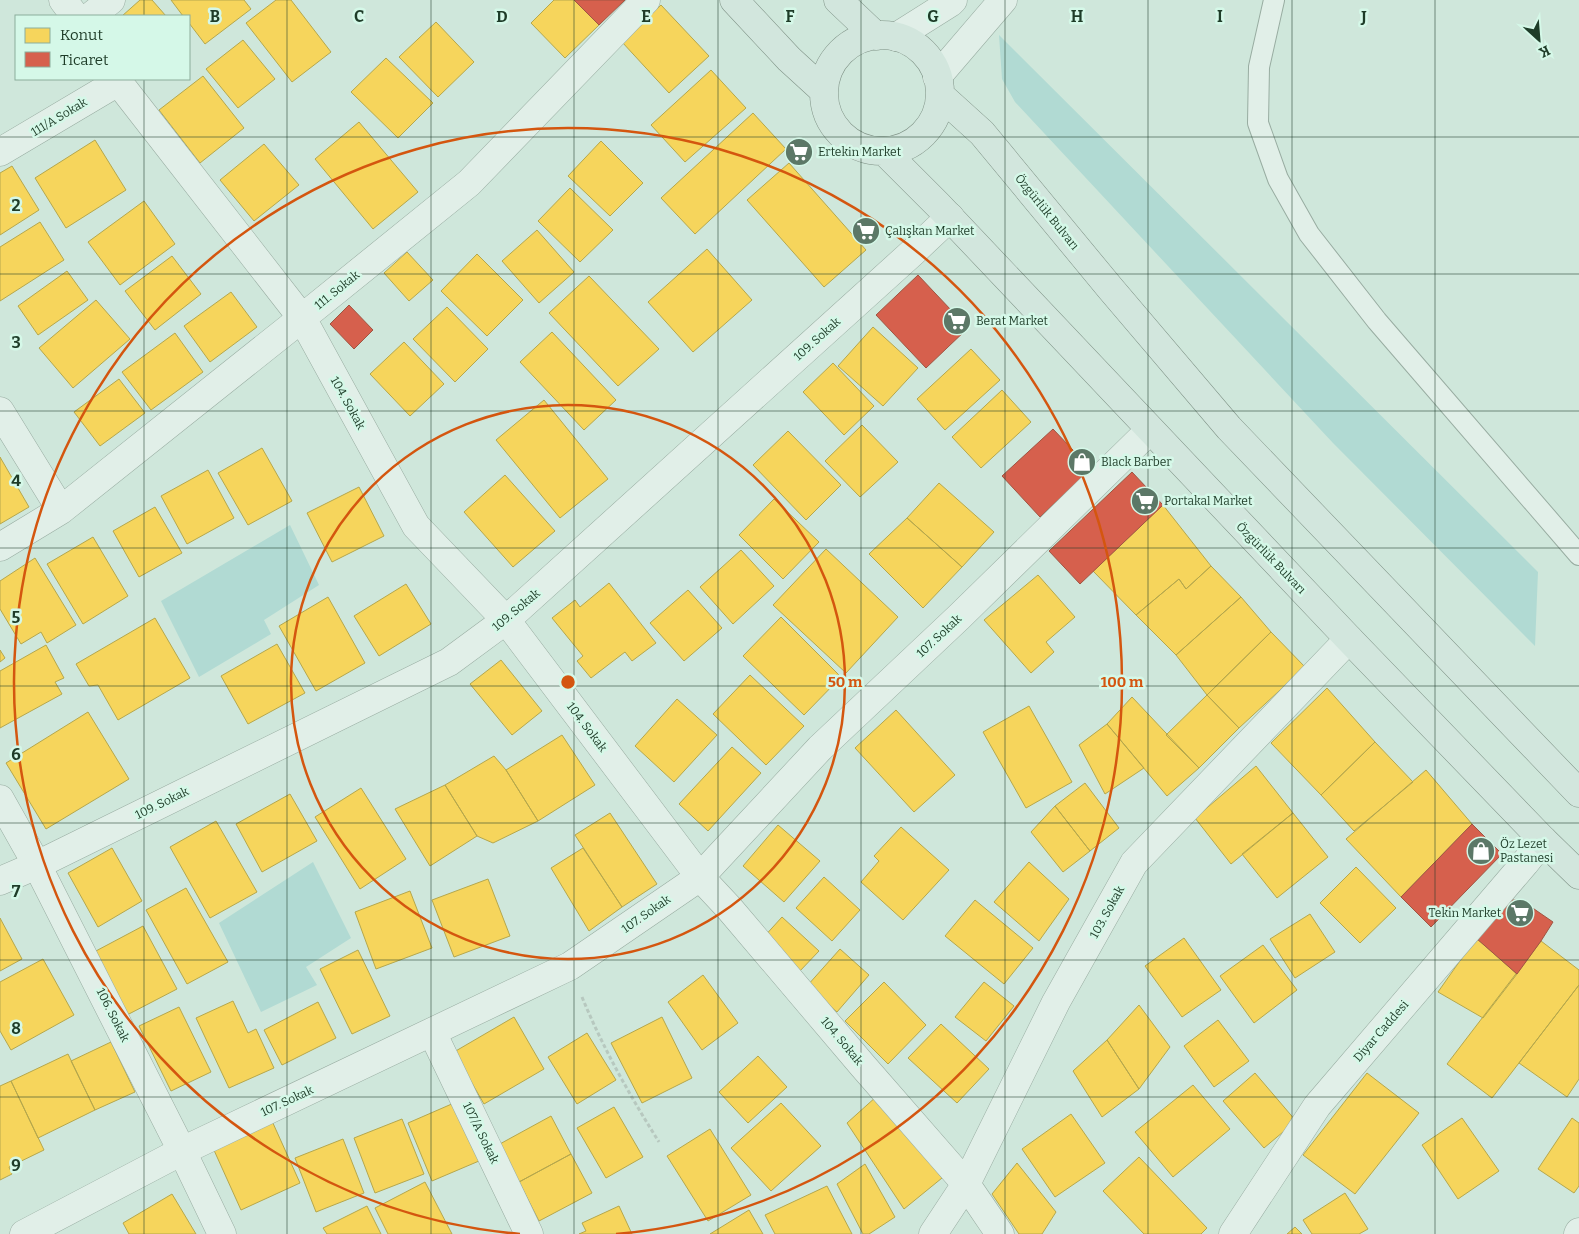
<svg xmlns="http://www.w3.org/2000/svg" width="1579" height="1234" font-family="Bitter,serif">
  <rect width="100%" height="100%" fill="#cfe7db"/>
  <!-- green -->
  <path fill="#b1dad3" d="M999,35l539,537 -3,74 -202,-203 -318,-341 -13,-23z
    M290,525l29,60 -55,35 7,14 -72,43 -38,-76z
    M313,862l38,76 -45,29 11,18 -56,27 -42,-89z"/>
  <!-- homes -->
  <path fill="#f6d55c" stroke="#b5a74c" d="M140,0h12l14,16h-44z
    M171,0h73l7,9 -46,35 -16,-21v-7h-6z
    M276,0h15l40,52 -39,30 -46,-59z
    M554,0h20l25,25 -34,33 -34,-35z
    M661,5l48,51 -40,37 -47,-51z
    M436,22l38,40 -36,35 -39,-40z
    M243,40l32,39 -37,29 -32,-39z
    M386,58l47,45 -35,35 -47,-46z
    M711,70l35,38 -61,54 -34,-37z
    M203,76l41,52 -44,35 -41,-53z
    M753,113l33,36 -91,85 -34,-36z
    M359,122l59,70 -45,37 -58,-70z
    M95,140l31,50 -60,38 -31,-50z
    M601,141l42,42 -33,33 -42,-40z
    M264,144l35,41 -45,36 -34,-41z
    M789,163l77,87 -42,37 -77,-87z
    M12,166l27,44 -39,25v-62z
    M570,188l43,42 -33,32 -42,-41z
    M144,201l31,43 -55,41 -32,-43z
    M40,222l24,38 -64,41v-54z
    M537,230l37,42 -35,31 -37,-42z
    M707,249l45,51 -59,52 -45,-50z
    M407,252l26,28 -24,21 -25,-28z
    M477,254l46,46 -36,36 -46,-45z
    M172,256l29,38 -46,36 -30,-39z
    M67,271l21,29 -50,35 -20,-29z
    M589,276l70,73 -41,37 -69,-73z
    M231,292l26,35 -47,35 -26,-36z
    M96,300l34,39 -57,49 -34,-40z
    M447,307l41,42 -33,33 -42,-43z
    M873,327l45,41 -35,38 -45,-40z
    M552,332l64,68 -32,30 -64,-68z
    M175,333l28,39 -52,38 -29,-38z
    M404,342l40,42 -34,32 -40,-42z
    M971,349l29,31 -55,50 -28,-31z
    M833,363l41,43 -30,29 -41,-43z
    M119,379l26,34 -45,33 -26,-34z
    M1002,390l29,32 -50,46 -29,-31z
    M544,400l64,79 -48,39 -64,-78z
    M862,425l36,37 -38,35 -35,-36z
    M788,431l53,54 -35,35 -53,-55z
    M262,448l30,53 -44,24 -30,-52z
    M0,457l29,50 -29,17z
    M208,470l26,48 -47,26 -26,-48z
    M505,475l50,56 -42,36 -49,-55z
    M939,483l55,49 -32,35 -55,-49z
    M359,487l25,49 -52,26 -25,-49z
    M774,499l45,43 -36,37 -44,-44z
    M1163,505l48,61 -25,23 -7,-10 -43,36 -43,-44z
    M155,507l27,46 -43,24 -26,-46z
    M907,518l55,49 -39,41 -54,-54z
    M93,537l35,59 -45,28 -36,-60z
    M826,549l72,68 -52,56 -73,-68z
    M741,550l33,36 -41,38 -33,-37z
    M35,558l41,67 -29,18 -6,-11 -20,12 -21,-35v-28z
    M1211,566l30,31 -65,58 -40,-40 43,-36 7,10z
    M1038,575l37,42 -29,25 8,10 -23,21 -47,-53z
    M609,583l47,60 -24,18 -7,-9 -34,26 -14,-17 6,-5 -31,-38 23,-18 5,7z
    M406,584l25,40 -52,32 -25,-40z
    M688,590l34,38 -38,33 -34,-38z
    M328,597l37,66 -49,28 -37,-65z
    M1241,597l30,35 -64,63 -31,-40z
    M781,617l60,60 -37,38 -61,-59z
    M155,618l35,60 -72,42 -20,-35 -9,1 -13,-22z
    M1271,632l34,35 -66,61 -32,-33z
    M277,644l28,49 -57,31 -27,-48z
    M46,645l18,33 -9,4 7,12 -62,34v-57z
    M0,650l5,8 -5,4z
    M501,660l41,51 -30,24 -42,-51z
    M750,675l54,51 -38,39 -53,-51z
    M1327,688l48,54 -54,53 -50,-52z
    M1207,695l32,33 -40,40 -33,-33z
    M1132,697l67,71 -32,28 -60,-72z
    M677,699l40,36 -43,47 -39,-36z
    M1029,706l43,76 -46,26 -43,-76z
    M896,710l59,65 -41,37 -59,-64z
    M88,712l41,67 -83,50 -40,-66z
    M1107,724l37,44 -39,26 -26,-49z
    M562,735l33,50 -57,36 -32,-51z
    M1375,742l38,40 -59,49 -33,-36z
    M732,747l29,26 -53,58 -29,-27z
    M494,756l12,14 32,51 -45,22 -16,-7 -32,-51z
    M1256,766l37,47 -62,51 -36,-46z
    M1426,770l46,54 -71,73 -55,-58z
    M1085,783l34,45 -29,23 -35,-45z
    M445,785l32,51 -47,30 -35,-57z
    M361,788l45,71 -46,30 -45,-72z
    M290,794l27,47 -55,31 -26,-48z
    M1055,806l35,45 -27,21 -32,-40z
    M610,813l47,71 -35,23 -47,-72z
    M1293,813l35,44 -51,41 -35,-44z
    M216,821l41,71 -47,26 -40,-71z
    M778,825l42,36 -36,41 -41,-36z
    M901,827l48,43 -46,50 -42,-38 18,-21 -5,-5z
    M112,848l30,53 -44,26 -30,-54z
    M583,848l39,59 -33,24 -38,-63z
    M1029,862l40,37 -30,42 -45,-39z
    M1356,867l40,41 -36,35 -40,-40z
    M824,877l36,33 -28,31 -36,-33z
    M488,879l22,57 -56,21 -22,-57z
    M186,888l42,74 -41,22 -41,-74z
    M410,891l22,57 -56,21 -21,-57z
    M975,900l58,48 -29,36 -59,-48z
    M1310,914l25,38 -40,26 -25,-39z
    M782,917l37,34 -21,22 -36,-34z
    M0,918l22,41 -22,12z
    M143,926l34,63 -50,26 -33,-63z
    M1184,938l37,52 -39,27 -37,-51z
    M1476,938l41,36 -34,44 -45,-26z
    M1541,941l38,29v15l-87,113 -45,-34z
    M1263,945l34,45 -43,33 -34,-47z
    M840,949l29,26 -32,37 -30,-26z
    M358,950l32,66 -38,18 -32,-65z
    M43,959l31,56 -63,35 -11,-19v-49z
    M703,975l35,48 -36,27 -34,-48z
    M884,982l42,43 -38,39 -43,-43z
    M984,982l30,24 -28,35 -31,-24z
    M1579,985v94l-12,18 -48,-34z
    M233,1001l15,32 8,-4 18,39 -45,20 -33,-70z
    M318,1002l18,36 -54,27 -18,-35z
    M1139,1005l31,42 -31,42 -32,-49z
    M179,1007l32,65 -40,19 -32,-65z
    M514,1017l30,52 -60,35 -30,-52z
    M662,1017l30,61 -50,25 -31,-60z
    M1218,1020l31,41 -35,26 -30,-41z
    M941,1024l48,45 -32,34 -49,-45z
    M587,1033l29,47 -39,24 -29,-47z
    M1107,1040l32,49 -37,28 -29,-46z
    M111,1042l24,50 -40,18 -24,-49z
    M68,1054l27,56 -57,28 -27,-57z
    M758,1056l29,31 -39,36 -29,-31z
    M1255,1073l41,48 -32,27 -41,-47z
    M1367,1073l52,40 -64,81 -52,-39z
    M11,1081l33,69 -35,17 3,7 -12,6v-94z
    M1193,1085l37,44 -57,48 -38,-45z
    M877,1096l65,82 -38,31 -57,-86z
    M454,1103l25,58 -47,20 -24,-58z
    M781,1103l40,43 -50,45 -40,-43z
    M614,1107l29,50 -37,21 -29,-50z
    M1071,1114l34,49 -50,34 -33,-48z
    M551,1116l20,38 -52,28 -21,-37z
    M1462,1118l37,53 -41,28 -36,-54z
    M1572,1118l7,5v63l-5,7 -36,-24z
    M402,1119l22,55 -49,19 -21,-55z
    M272,1121l28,62 -59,27 -28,-62z
    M710,1129l41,66 -43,26 -41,-65z
    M343,1139l21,54 -48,19 -21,-54z
    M571,1154l21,39 -53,28 -20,-39z
    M1139,1157l68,71 -6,6h-57l-41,-43z
    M1017,1163l39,49 -14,22h-23l-27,-40z
    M865,1164l30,53 -26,17h-6l-26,-50z
    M425,1182l27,52h-64l-13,-26z
    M827,1186l25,48h-77l-10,-19z
    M1345,1193l23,36 -9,5h-47l-9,-14z
    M172,1194l24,40h-67l-6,-11z
    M367,1206l14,28h-54l-4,-6z
    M619,1206l13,28h-53l7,-3 -4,-8z
    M749,1210l14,24h-53z
    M1295,1227l7,7h-15z"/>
  <!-- shops -->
  <path fill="#d6604d" stroke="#9f5542" d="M574,0h51l-26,25z
    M918,275l50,53 -42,40 -50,-53z
    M349,305l24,25 -19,19 -24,-25z
    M1053,429l38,40 -51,48 -38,-41z
    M1132,472l31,33 -83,79 -31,-33z
    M1472,824l30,30 -71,73 -30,-30z
    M1511,900h10l32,22 -12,19 -24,33 -41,-36z"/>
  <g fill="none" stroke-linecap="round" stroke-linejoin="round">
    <defs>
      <path id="service" d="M1274,0l-15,67 -1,56 20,56 31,55 68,87 202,234"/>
      <path id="minor" d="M63,0l12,16
        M91,16l20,-16
        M896,37l54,-34 3,-3
        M937,77l66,-77
        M116,79l186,239 114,208 90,94 194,257 29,31 134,158 103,118 34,50
        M0,152l118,-70
        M0,411l61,99
        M0,547l61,-37 241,-192 167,-135 177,-183
        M0,799l37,66 145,286 40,83
        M432,1032l97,202
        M24,1234l158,-83 388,-185 130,-89 120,-129 139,-131 191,-187
        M933,1234l33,-50 90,-182 78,-139 215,-224
        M1578,1234l1,-2"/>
      <path id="tertiary" d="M0,881l37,-16 412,-203 57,-42 407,-368 37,-35
        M1233,1234l84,-128 208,-243 18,-23"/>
      <path id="primary" d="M734,0l55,59 35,32
        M838,0l38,36
        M824 93a58 58 0 1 1 116 0a58 58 0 1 1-116 0Z
        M940,95l42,38 128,155 119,140 350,365
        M884,151l54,54 411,434 194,201 36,35"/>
    </defs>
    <!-- service casing -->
    <use href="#service" stroke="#98aca1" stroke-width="22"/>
    <!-- minor casing -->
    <use href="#minor" stroke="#98aca1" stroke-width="29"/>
    <!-- tertiary casing -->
    <use href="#tertiary" stroke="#98aca1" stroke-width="29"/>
    <!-- primary casing -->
    <use href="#primary" stroke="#7f9286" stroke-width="29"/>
    <!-- path -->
    <path stroke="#b7c8bf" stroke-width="3" stroke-dasharray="4 2.5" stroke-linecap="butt" d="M582,997c21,51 48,99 77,145"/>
    <!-- service -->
    <use href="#service" stroke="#e1efe8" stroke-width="20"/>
    <!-- minor -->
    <use href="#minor" stroke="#e1efe8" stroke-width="28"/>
    <!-- tertiary -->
    <use href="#tertiary" stroke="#e1efe8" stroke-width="28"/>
    <!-- primary -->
    <use href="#primary" stroke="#d2e6dd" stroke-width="28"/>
  </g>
  <!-- grid -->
  <path fill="none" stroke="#1e3c28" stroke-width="1" stroke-opacity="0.55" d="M144,0v16M287,0v1234M431,0v1234M574,0v1234M718,0v1234M861,0v1234M1005,0v1234M1148,0v1234M1292,0v1234M1435,0v1234M144,79v1155M0,137h1579M0,274h1579M0,411h1579M0,548h1579M0,686h1579M0,823h1579M0,960h1579M0,1097h1579"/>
  <!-- distance rings -->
  <g fill="none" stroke="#d4560f" stroke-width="2.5">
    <circle cx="568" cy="682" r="277"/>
    <path d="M520 1234A554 554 0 1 1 616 1234"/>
  </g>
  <!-- icons -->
  <defs>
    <symbol id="supermarket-disc" viewBox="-11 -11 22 22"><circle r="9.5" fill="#5c7867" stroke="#d5f8e8"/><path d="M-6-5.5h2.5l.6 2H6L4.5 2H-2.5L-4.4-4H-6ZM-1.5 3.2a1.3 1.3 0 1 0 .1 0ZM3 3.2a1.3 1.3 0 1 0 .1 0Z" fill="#fff"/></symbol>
    <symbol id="shop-disc" viewBox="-11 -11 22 22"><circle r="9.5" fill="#5c7867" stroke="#d5f8e8"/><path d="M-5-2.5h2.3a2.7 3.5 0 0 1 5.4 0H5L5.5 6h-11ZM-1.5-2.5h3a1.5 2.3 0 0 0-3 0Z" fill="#fff"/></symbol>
  </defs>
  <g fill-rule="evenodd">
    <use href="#supermarket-disc" x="783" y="136" width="32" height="32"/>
    <use href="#supermarket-disc" x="850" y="215" width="32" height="32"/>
    <use href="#supermarket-disc" x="941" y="305" width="32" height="32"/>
    <use href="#shop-disc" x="1066" y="446" width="32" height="32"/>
    <use href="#supermarket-disc" x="1129" y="485" width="32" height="32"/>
    <use href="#shop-disc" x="1465" y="835" width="32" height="32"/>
    <use href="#supermarket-disc" x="1504" y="897" width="32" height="32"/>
  </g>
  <g text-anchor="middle" stroke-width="5" stroke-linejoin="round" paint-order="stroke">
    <!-- street labels -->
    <g font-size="12" fill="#1e3c28" stroke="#d5f8e8">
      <text transform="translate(59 117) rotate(-31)" y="4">111/A Sokak</text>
      <text transform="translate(1047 212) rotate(51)" y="4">Özgürlük Bulvarı</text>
      <text transform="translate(337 290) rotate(-39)" y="4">111. Sokak</text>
      <text transform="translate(817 339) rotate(-42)" y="4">109. Sokak</text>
      <text transform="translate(348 403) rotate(61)" y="4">104. Sokak</text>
      <text transform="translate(1271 558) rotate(46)" y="4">Özgürlük Bulvarı</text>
      <text transform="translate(516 610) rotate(-40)" y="4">109. Sokak</text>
      <text transform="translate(939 636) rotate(-43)" y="4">107. Sokak</text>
      <text transform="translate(587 727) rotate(53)" y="4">104. Sokak</text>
      <text transform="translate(162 803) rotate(-26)" y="4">109. Sokak</text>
      <text transform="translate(1107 912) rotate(-61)" y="4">103. Sokak</text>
      <text transform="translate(646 914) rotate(-35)" y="4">107. Sokak</text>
      <text transform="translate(113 1015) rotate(63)" y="4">106. Sokak</text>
      <text transform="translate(1381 1031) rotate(-49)" y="4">Diyar Caddesi</text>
      <text transform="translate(842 1041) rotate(50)" y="4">104. Sokak</text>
      <text transform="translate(287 1101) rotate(-25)" y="4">107. Sokak</text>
      <text transform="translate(481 1133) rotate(64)" y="4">107/A Sokak</text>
    </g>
    <!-- poi labels -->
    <g font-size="12" fill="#1e3c28" stroke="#d5f8e8" text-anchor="start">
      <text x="818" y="156">Ertekin Market</text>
      <text x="885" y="235">Çalışkan Market</text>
      <text x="976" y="325">Berat Market</text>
      <text x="1101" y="466">Black Barber</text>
      <text x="1164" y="505">Portakal Market</text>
      <text x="1500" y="848">Öz Lezet<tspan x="1500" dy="14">Pastanesi</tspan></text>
      <text x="1501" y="917" text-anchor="end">Tekin Market</text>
    </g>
  </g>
  <g font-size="16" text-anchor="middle" font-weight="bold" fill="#1e3c28" stroke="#d5f8e8" stroke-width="5" stroke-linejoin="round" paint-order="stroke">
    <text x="215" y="22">B</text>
    <text x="359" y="22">C</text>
    <text x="502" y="22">D</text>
    <text x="646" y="22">E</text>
    <text x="790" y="22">F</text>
    <text x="933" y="22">G</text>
    <text x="1077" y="22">H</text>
    <text x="1220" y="22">I</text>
    <text x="1364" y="22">J</text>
    <text x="16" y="211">2</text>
    <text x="16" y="348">3</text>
    <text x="16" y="486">4</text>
    <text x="16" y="623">5</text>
    <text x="16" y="760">6</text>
    <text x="16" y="897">7</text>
    <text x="16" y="1034">8</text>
    <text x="16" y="1171">9</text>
  </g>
  <circle cx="568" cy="682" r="8" fill="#d4560f" stroke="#d5f8e8" stroke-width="2.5"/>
  <g font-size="15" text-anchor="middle" font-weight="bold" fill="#d4560f" stroke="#d5f8e8" stroke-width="5" stroke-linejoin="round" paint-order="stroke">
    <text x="845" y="687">50 m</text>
    <text x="1122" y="687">100 m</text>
  </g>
  <!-- legend -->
  <rect x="15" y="15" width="175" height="65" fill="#d5f8e8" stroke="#8cad9b"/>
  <rect x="25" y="28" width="25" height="15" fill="#f6d55c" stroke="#8cad9b"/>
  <text x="60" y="40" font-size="15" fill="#1e3c28">Konut</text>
  <rect x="25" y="52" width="25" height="15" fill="#d6604d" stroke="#8cad9b"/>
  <text x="60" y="65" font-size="15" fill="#1e3c28">Ticaret</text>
  <!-- north arrow -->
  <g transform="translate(1539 40) rotate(154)" stroke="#d5f8e8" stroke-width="4" paint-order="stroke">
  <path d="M0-4L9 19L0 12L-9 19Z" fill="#1e3c28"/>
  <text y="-8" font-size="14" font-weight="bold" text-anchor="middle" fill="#1e3c28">K</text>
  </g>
</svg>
